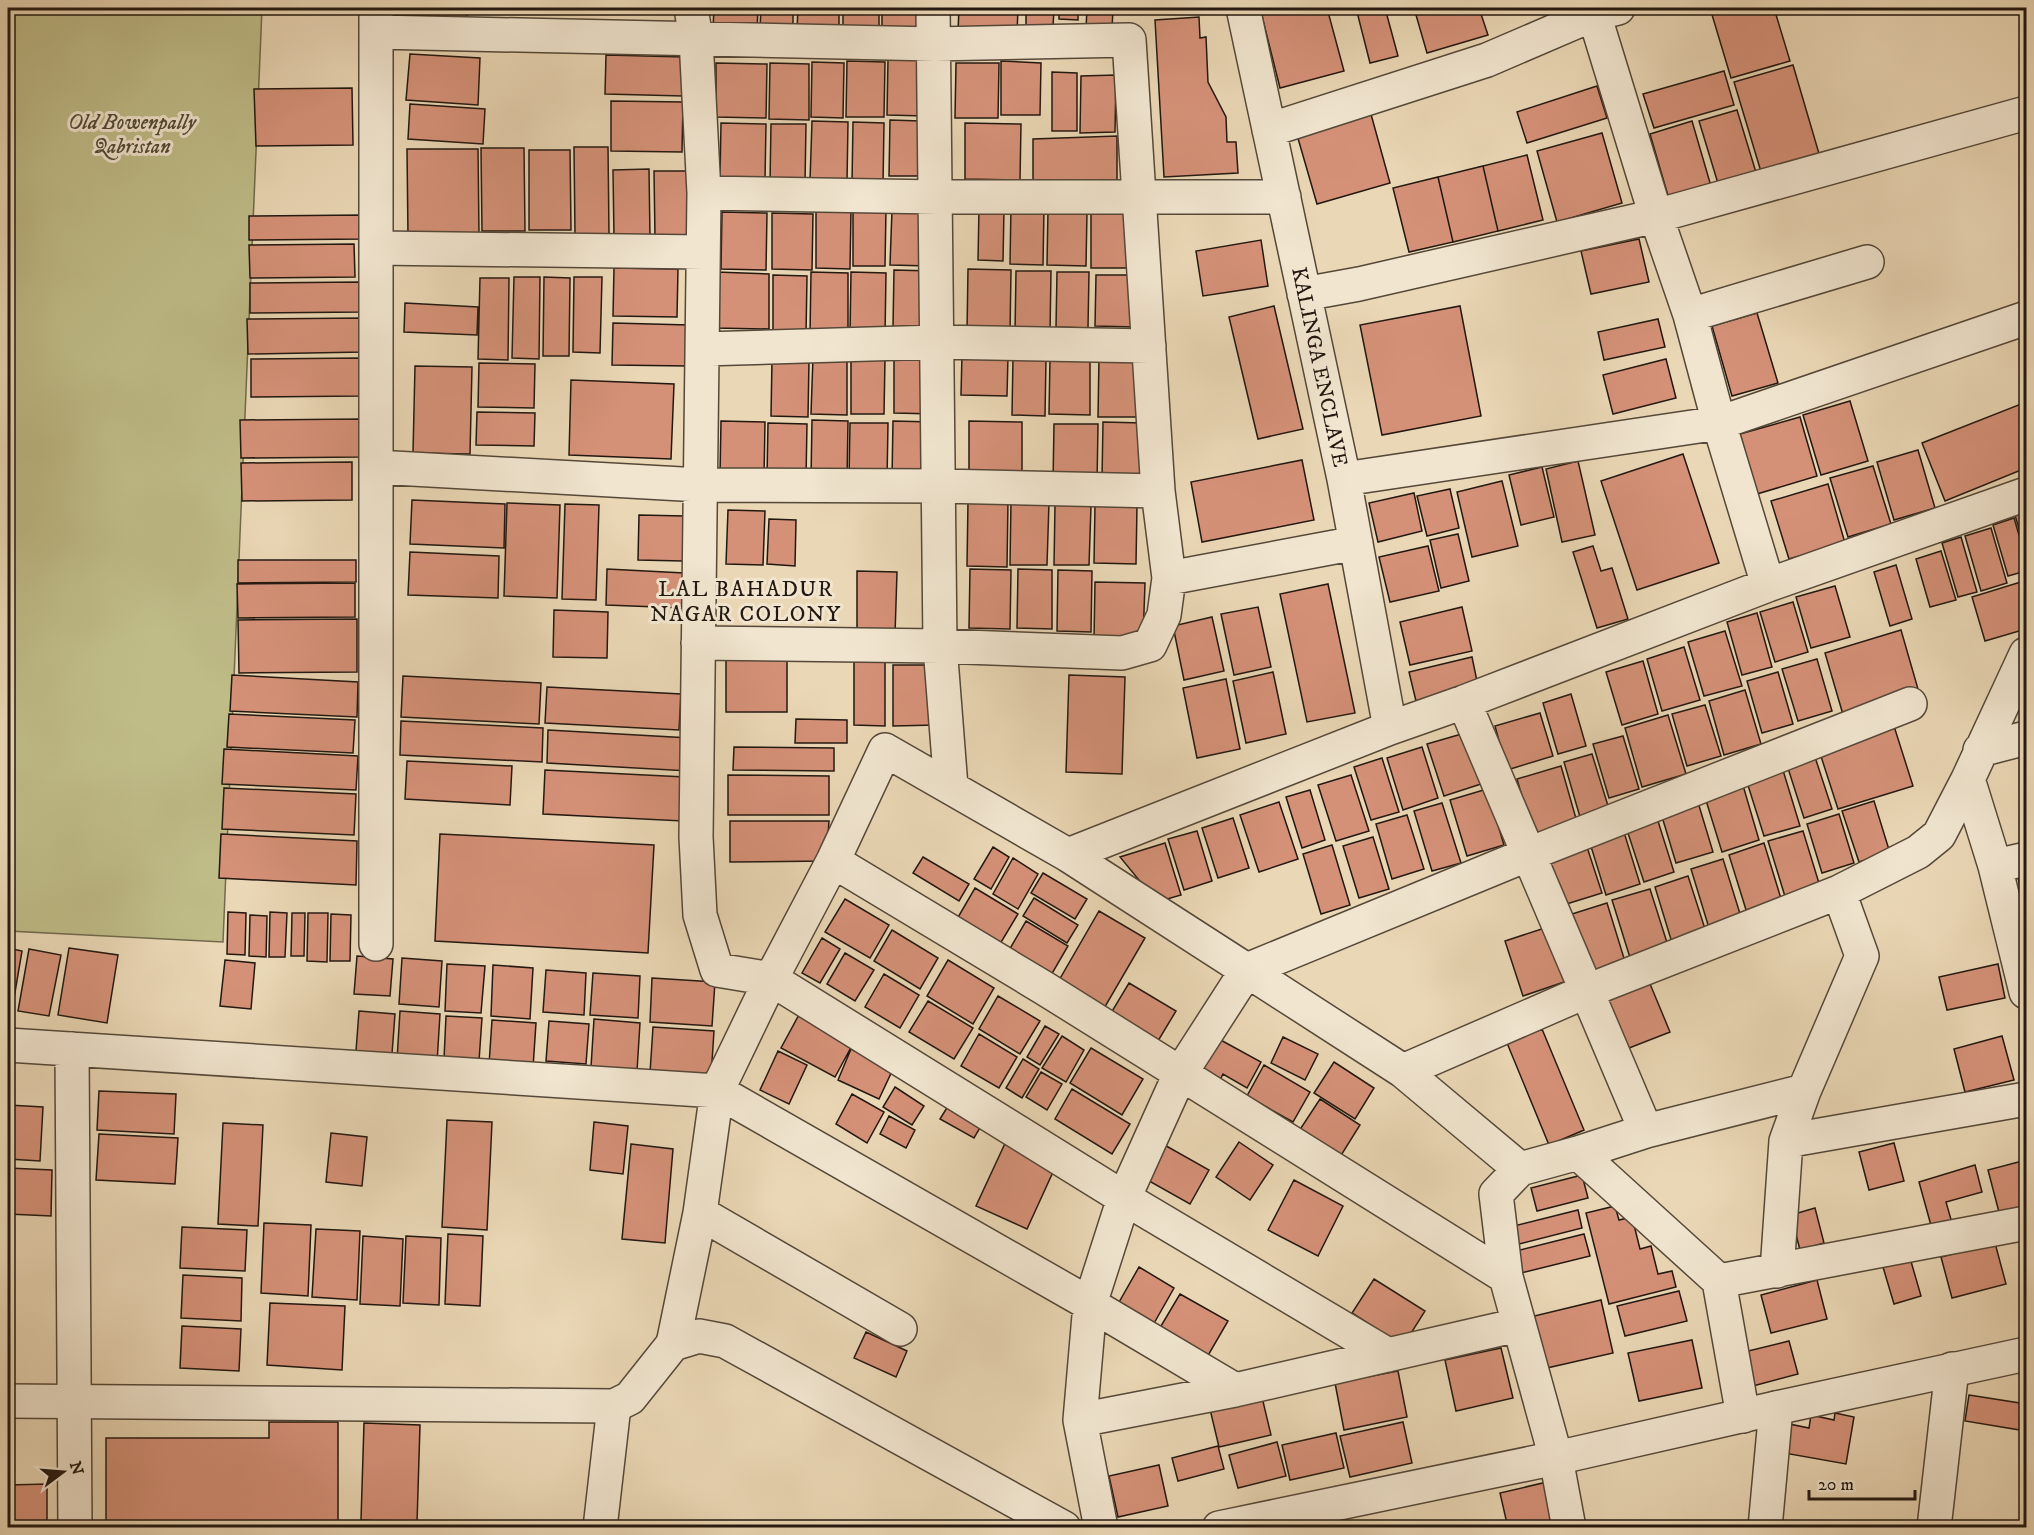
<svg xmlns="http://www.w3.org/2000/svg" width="2034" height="1535" font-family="'IM FELL DW Pica',serif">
  <rect width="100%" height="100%" fill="#ead7b5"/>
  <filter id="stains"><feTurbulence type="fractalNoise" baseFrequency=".00333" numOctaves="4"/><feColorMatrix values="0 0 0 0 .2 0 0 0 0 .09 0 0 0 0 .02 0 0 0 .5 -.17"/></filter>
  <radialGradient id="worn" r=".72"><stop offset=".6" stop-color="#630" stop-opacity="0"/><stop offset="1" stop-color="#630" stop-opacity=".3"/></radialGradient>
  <!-- green -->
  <path fill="#bfbc88" stroke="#716a4c" stroke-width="1.5" d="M8,8h254l-39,934 -215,-11z"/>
  <!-- building -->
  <path fill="#d59178" stroke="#231810" stroke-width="1.5" d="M396,8h71v11l-71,-1z
    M485,8h40v2l-40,-1z
    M572,8h51v2l-51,-1z
    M714,8h44l-1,22 -44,-1z
    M761,8h32v23l-33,-1z
    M798,8h41v22l-42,-1z
    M843,8h36v22l-36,-1z
    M882,8h44v26l-44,-1z
    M959,8h59l-1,26 -59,-2z
    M1026,8h28l-1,19 -27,-1z
    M1059,8h19v12l-19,-1z
    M1087,8h26l-1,22 -26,-1z
    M1279,8h48l17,63 -64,17 -19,-76z
    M1356,8h29l13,48 -28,7z
    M1414,8h65l9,27 -61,18z
    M1710,8h64l16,53 -59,17z
    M1199,17l1,21 6,-1 2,45 18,35 1,25h9l2,31 -74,4 -9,-157z
    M410,54l70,4 -2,47 -72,-5z
    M606,55l78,2 -1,39 -78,-2z
    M888,59h38l-1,57 -38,-1z
    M847,61l38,1 -1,55h-38z
    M1001,61l40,2 -1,52h-39z
    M812,62l32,1 -1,55 -32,-1z
    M716,63l51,1 -1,54 -50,-1z
    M770,63l39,1v56l-40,-1z
    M956,63h43l-1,55h-43z
    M1793,65l27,92 -58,18 -28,-93z
    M1724,71l10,34 -80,23 -11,-34z
    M1052,72l25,1v58h-25z
    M1116,75l-1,57 -35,1 1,-57z
    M1597,86l10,32 -80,25 -10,-31z
    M352,88l1,57 -97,1 -2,-57z
    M611,101l72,1 -1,50 -71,-1z
    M410,104l75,5 -2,35 -75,-5z
    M1369,107l21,76 -73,21 -22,-76z
    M1737,110l21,69 -38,11 -21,-69z
    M890,120l30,1 -1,55h-30z
    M812,121l36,1 -1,60 -37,-1z
    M1692,121l21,72 -42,13 -21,-72z
    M853,122l31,1 -1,62 -31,-1z
    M721,123l45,1 -1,55h-45z
    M965,123l56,1 -1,56 -55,-1z
    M771,124h35l-1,59h-35z
    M1602,133l20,70 -65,19 -20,-71z
    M1117,136v56l-84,2v-55z
    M574,147h34l1,87h-34z
    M481,148h43l1,83h-43z
    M407,149h71l1,86 -71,1z
    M529,150h41l1,80h-42z
    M1527,155l16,65 -45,11 -15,-65z
    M1483,166l15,65 -45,11 -15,-65z
    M649,169l1,69h-36l-1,-68z
    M654,171h35l1,67h-35z
    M1438,177l15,65 -44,10 -16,-64z
    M1011,206l33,1 -1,58 -33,-1z
    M979,208l25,1 -1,52 -25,-1z
    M853,209h33l-1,57h-32z
    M816,210h35l-1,59 -34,-1z
    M892,210l39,1 -1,55 -40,-1z
    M1048,210l39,1 -1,55 -39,-1z
    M1091,211h44l-1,57h-43z
    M722,212l45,1 -1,57 -45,-1z
    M772,213l41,1 -1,56 -40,-1z
    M363,215v24l-114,1v-24z
    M1639,239l10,43 -58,12 -10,-43z
    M1261,240l7,46 -65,10 -7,-45z
    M354,244l1,33 -105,1 -1,-33z
    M614,268l64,1 -1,48 -64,-1z
    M968,269l43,1 -1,63 -43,-1z
    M894,270l38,1 -1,56h-38z
    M1016,271h35l-1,62h-35z
    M716,272l53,2v55l-54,-1z
    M811,272l37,1v62l-38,-1z
    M851,272l35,1 -1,62 -35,-1z
    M1057,272h32l-1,56 -32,-1z
    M773,275l34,1 -1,59h-33z
    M1096,275h41l-1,52 -41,-1z
    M514,277h26l-1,82 -27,-1z
    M544,277l26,1 -1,78h-26z
    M574,277h28l-2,76 -27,-1z
    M480,278h29l-1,82 -30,-1z
    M360,282l1,30 -111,1v-30z
    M405,303l73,4 -1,28 -73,-3z
    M1274,306l29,123 -45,10 -29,-122z
    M1460,306l21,110 -99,19 -22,-110z
    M1757,313l21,70 -46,13 -20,-70z
    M362,318l1,34 -115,2 -1,-35z
    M1658,319l7,28 -61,13 -6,-28z
    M613,323l76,2 -1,41 -76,-1z
    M962,354l46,2 -1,40 -46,-1z
    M813,357h34v58l-36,-1z
    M894,357l42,1 -1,56 -41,-1z
    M361,358v38l-110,1v-38z
    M851,358l34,1 -1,55h-33z
    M1013,358h33l-1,58 -33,-1z
    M1050,358l40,1v56l-41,-1z
    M1099,358l45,1 -1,58h-45z
    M772,359l37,1 -1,57 -37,-1z
    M1666,359l10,39 -63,16 -10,-39z
    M479,363l56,1 -1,44 -56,-1z
    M415,366l57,1 -2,87 -57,-1z
    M571,380l103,4 -3,75 -102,-4z
    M1850,401l18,60 -47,14 -18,-60z
    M2026,402v66l-81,33 -23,-58z
    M477,412l58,1 -1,33 -58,-1z
    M1800,417l17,59 -60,18 -17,-60z
    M360,419l1,38 -120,1 -1,-38z
    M812,420l36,1 -1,58 -36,-1z
    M721,421l44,1 -1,55 -44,-1z
    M893,421l40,1 -1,56h-40z
    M969,421l53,1v59l-53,-1z
    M1103,422l40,1 -1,57 -40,-1z
    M768,423l39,1 -1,54 -39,-1z
    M850,423h38l-1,58 -38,-1z
    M1054,424h44l-1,60 -44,-1z
    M1918,450l17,58 -41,12 -17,-58z
    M1683,454l36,109 -82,27 -36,-109z
    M1302,460l12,60 -112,22 -11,-60z
    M1578,461l17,74 -33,7 -16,-73z
    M352,462v38l-110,1 -1,-38z
    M1873,466l18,58 -43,13 -18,-59z
    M1542,467l12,50 -33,8 -12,-50z
    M1502,481l16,65 -46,11 -15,-65z
    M1828,484l17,59 -56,16 -18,-58z
    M1450,489l9,39 -32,8 -10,-40z
    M1414,493l8,38 -44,11 -9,-39z
    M412,500l93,4 -1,44 -94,-4z
    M968,501h40l-1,66 -40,-1z
    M1011,501l38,1 -2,63h-37z
    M507,503l53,2 -3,93 -53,-2z
    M565,504l34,1 -3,95 -34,-1z
    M1055,505l36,1 -2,59h-35z
    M1095,505h42l-1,59 -42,-1z
    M728,510l37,1 -2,54 -37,-1z
    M2026,511v42l-11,-38z
    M639,515l45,1 -1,45 -45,-1z
    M2014,518l12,41v12l-18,5 -15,-51z
    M769,519l27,1 -1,46 -28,-2z
    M1991,528l16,55 -26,8 -16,-55z
    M1458,534l11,47 -28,7 -11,-48z
    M1961,537l16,55 -19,5 -16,-54z
    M1428,546l11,45 -49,11 -11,-45z
    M1593,546l8,25 11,-3 16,51 -31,9 -24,-76z
    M1941,551l15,49 -26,7 -14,-48z
    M410,552l89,4 -1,42 -90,-3z
    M238,560h118v22l-118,1z
    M1896,565l16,54 -22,7 -16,-54z
    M607,569l77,4 -1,35 -77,-3z
    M970,569l41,1 -1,59 -41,-1z
    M1018,569l34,1v59l-35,-1z
    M1058,570l34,1 -1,61 -34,-1z
    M857,571l40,1 -2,63 -38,-1z
    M2024,581l2,8v40l-41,12 -13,-44z
    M1095,582l50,1 -2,57h-49z
    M355,583v34l-117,1 -1,-34z
    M1328,584l27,129 -48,9 -27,-128z
    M1835,586l15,51 -39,11 -15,-51z
    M1793,602l15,50 -33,10 -15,-50z
    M1258,607l13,60 -37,8 -13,-61z
    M1462,607l10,44 -62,14 -10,-43z
    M554,610l54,2 -1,46 -54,-1z
    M1757,613l15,54 -30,8 -15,-53z
    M1212,617l12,54 -40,9 -11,-54z
    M357,619v53l-118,1 -1,-53z
    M1901,630l19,66 -76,22 -19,-65z
    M1725,631l17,55 -38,10 -16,-54z
    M1684,647l16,53 -38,11 -15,-52z
    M1472,657l6,29 -62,15 -7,-29z
    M854,658l31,1v67l-31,-1z
    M726,659h61v53h-61z
    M1817,659l15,52 -34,10 -16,-52z
    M1643,661l15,53 -36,11 -16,-53z
    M893,665h44l-1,60 -43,1z
    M1273,672l13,62 -40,9 -13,-62z
    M1778,672l15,52 -31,9 -15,-52z
    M232,675l126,7 -1,35 -127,-6z
    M1069,675l56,2 -3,97 -56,-2z
    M403,676l138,7 -2,41 -138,-7z
    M1226,679l14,70 -43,9 -14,-70z
    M547,687l134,7 -2,36 -134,-7z
    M1745,690l16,54 -37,11 -15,-54z
    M1571,694l15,52 -28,8 -15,-51z
    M1705,705l16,51 -34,10 -15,-52z
    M1540,713l13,43 -46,14 -12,-44z
    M229,714l126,6 -2,33 -126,-6z
    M1668,715l18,59 -44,13 -17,-59z
    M796,719l51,1v23h-52z
    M401,721l142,7 -1,34 -142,-7z
    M1893,723l20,63 -75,23 -20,-62z
    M548,730l142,8 -1,33 -142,-8z
    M1465,733l16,51 -37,12 -17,-52z
    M1623,736l16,53 -30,9 -16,-54z
    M734,747l100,1v23l-101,-1z
    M1422,747l16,51 -35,12 -16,-52z
    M224,749l134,7 -2,34 -134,-6z
    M1592,754l17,55 -29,8 -16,-55z
    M1814,754l18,55 -28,9 -18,-56z
    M1382,758l17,54 -28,8 -17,-53z
    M407,761l105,5 -2,39 -105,-6z
    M1561,766l16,56 -44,13 -16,-56z
    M1782,767l18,59 -36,10 -18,-57z
    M545,770l140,7 -2,44 -140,-7z
    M728,775l101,1v39h-101z
    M1351,775l18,56 -33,10 -18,-56z
    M1742,782l17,58 -37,12 -18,-58z
    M224,788l132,6 -2,41 -132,-6z
    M1487,789l17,56 -37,11 -17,-56z
    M1310,790l15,50 -23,8 -16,-51z
    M1697,799l16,53 -37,11 -16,-53z
    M1874,801l16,52 -31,9 -17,-51z
    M1279,802l19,57 -39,13 -19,-57z
    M1442,803l19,60 -29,8 -18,-60z
    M1839,814l15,49 -32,10 -15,-49z
    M1407,815l17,54 -32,10 -16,-55z
    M1233,818l16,50 -31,10 -16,-50z
    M1657,818l17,54 -30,10 -18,-55z
    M730,821h99l-3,40 -96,1z
    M1623,829l17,55 -34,11 -17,-55z
    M1197,831l15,50 -28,9 -16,-51z
    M1803,831l19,62 -35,10 -19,-62z
    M221,834l136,7 -1,44 -137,-7z
    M440,834l214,11 -6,108 -213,-12z
    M1373,837l16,52 -30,9 -16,-52z
    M1165,843l16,52 -24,7 -37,-45z
    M1764,843l18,59 -35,11 -18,-58z
    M1586,844l16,49 -42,13 -15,-50z
    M1332,845l18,60 -29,9 -18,-60z
    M993,847l16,10 -18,32 -17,-10z
    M923,857l46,27 -10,17 -46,-28z
    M1013,858l25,16 -20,35 -25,-15z
    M1723,859l18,58 -32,11 -18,-59z
    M2026,871v38l-1,1 -8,-37z
    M1043,873l44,26 -12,20 -44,-26z
    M1688,876l19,59 -34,11 -18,-59z
    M975,888l43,26 -18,30 -43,-25z
    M1650,889l20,63 -38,12 -20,-64z
    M1034,898l44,27 -11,18 -44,-27z
    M845,899l44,26 -19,33 -45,-26z
    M1607,903l20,65 -35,11 -20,-65z
    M1099,911l46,27 -46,79 -45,-28z
    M228,912l18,1 -1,42 -18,-1z
    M270,912l17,1 -2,44h-16z
    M292,913h13l-1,43h-13z
    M308,913h20l-1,49 -20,-1z
    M331,914l20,1 -1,46h-20z
    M250,915l17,1 -1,41 -17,-1z
    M1026,921l42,25 -18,31 -42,-25z
    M1548,927l19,54 -44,15 -18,-55z
    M892,930l46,28 -18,31 -46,-28z
    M822,938l18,11 -20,34 -18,-10z
    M8,948l14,3 -10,59 -4,-1z
    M69,948l49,7 -11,68 -49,-8z
    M29,949l32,6 -12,61 -31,-5z
    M845,953l29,17 -19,31 -28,-17z
    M357,956l36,3 -3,37 -36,-2z
    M402,958l40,3 -3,46 -40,-3z
    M225,960l30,3 -4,46 -31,-3z
    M948,960l46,28 -21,36 -46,-28z
    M447,964l38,2 -4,47 -36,-2z
    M1998,964l7,34 -58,12 -8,-33z
    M493,965l40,3 -3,51 -39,-3z
    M546,970l40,3 -2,42 -41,-3z
    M593,973l47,3 -2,42 -48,-3z
    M884,974l35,21 -19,33 -35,-21z
    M652,978l63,4 -3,44 -62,-4z
    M1648,979l22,53 -46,18 -21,-53z
    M1129,983l47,28 -21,35 -47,-28z
    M998,996l42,25 -20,33 -41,-25z
    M928,1001l45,27 -19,31 -45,-27z
    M359,1011l36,3 -3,40 -36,-3z
    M400,1011l40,3 -3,49 -40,-3z
    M801,1011l54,29 -20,37 -54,-29z
    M446,1016l36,2 -3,43 -35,-2z
    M594,1019l46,4 -3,48 -46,-4z
    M492,1020l44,3 -3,45 -44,-3z
    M549,1021l40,3 -3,40 -40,-3z
    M1045,1026l14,8 -19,31 -13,-8z
    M653,1027l61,4 -3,46 -61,-4z
    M1542,1029l42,101 -35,15 -42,-102z
    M979,1034l38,23 -18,31 -38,-22z
    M1062,1036l22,14 -18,32 -24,-14z
    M2002,1036l12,44 -49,12 -11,-43z
    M1283,1037l35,17 -13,26 -34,-17z
    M1217,1038l44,24 -14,26 -24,-14 -4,8 -21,-11z
    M1091,1048l52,31 -21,36 -52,-32z
    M851,1049l42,20 -14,30 -41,-19z
    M778,1051l29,14 -18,39 -29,-14z
    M1023,1059l16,10 -17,29 -16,-10z
    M1334,1062l40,26 -19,31 -41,-26z
    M1264,1065l46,27 -17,30 -46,-26z
    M1041,1072l21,12 -15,26 -21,-13z
    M895,1087l29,19 -12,19 -29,-18z
    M1072,1089l58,35 -18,30 -57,-35z
    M99,1091l77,3 -2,40 -77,-4z
    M852,1094l32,18 -17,31 -31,-19z
    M1320,1099l40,26 -20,32 -41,-26z
    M8,1105l35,2 -3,54 -32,-2z
    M948,1106l33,20 -7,12 -34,-19z
    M889,1116l26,14 -9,18 -26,-14z
    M447,1120l45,2 -5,108 -45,-3z
    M594,1122l34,4 -5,48 -33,-4z
    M223,1123l40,2 -5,101 -40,-2z
    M331,1133l36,4 -5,49 -36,-4z
    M99,1134l79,4 -3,46 -79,-4z
    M1008,1137l50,24 -31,68 -51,-23z
    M1239,1142l34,23 -23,35 -34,-23z
    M1161,1143l48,27 -19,34 -48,-27z
    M1894,1143l10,38 -35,9 -10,-38z
    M631,1144l42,5 -8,94 -43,-4z
    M2026,1160v49l-26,7 -12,-46z
    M1975,1165l7,27 -36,10 6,21 -20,6 -13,-47z
    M8,1168l44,2 -1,46 -43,-2z
    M1582,1175l6,23 -51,13 -6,-23z
    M1294,1180l49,26 -25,50 -50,-26z
    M1615,1206l4,14 13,-3 8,32 11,-3 7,28 14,-3 4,16 -67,17 -23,-91z
    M1815,1208l9,35 -24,7 -9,-35z
    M1578,1210l4,18 -71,18 -5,-18z
    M264,1223l47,2 -3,71 -47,-3z
    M182,1227l65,3 -2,41 -65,-3z
    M316,1229l44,2 -3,69 -45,-3z
    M448,1234l35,2 -3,70 -35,-2z
    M1584,1234l6,22 -73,18 -5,-22z
    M363,1236l40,3 -3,67 -40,-2z
    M406,1236l35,2 -2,67 -36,-2z
    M1995,1243l11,41 -54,14 -11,-41z
    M1910,1258l11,38 -27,8 -11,-37z
    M1139,1267l35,21 -21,37 -35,-21z
    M183,1275l59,3 -1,43 -60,-3z
    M1374,1279l51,32 -22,35 -51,-33z
    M1817,1280l10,39 -56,14 -10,-38z
    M1679,1291l8,30 -62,15 -8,-30z
    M1180,1294l48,27 -22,38 -48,-28z
    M1601,1300l12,53 -75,17 -12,-52z
    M270,1303l75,3 -3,64 -75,-5z
    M182,1326l59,3 -2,42 -59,-3z
    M866,1332l41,19 -11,26 -42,-19z
    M1692,1340l10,48 -63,13 -11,-48z
    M1789,1341l9,33 -49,13 -9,-34z
    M1501,1348l12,50 -57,13 -11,-51z
    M1398,1371l9,46 -63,13 -9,-47z
    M1261,1393l10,42 -52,12 -10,-42z
    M1969,1395l57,9v27l-61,-10z
    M1835,1413l19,4 -8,47 -62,-11 5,-29 20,4 2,-13 23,5z
    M269,1422h69v101h-232v-85h163z
    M1403,1422l9,41 -62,14 -10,-41z
    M364,1423l56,2 -3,98 -56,-3z
    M1336,1433l8,35 -54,12 -8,-35z
    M1277,1442l9,34 -48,12 -9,-33z
    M1218,1446l6,23 -46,12 -6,-23z
    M1159,1465l9,41 -50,11 -9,-41z
    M1547,1482l11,46h-50l-8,-35z
    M47,1484v44h-39v-43z"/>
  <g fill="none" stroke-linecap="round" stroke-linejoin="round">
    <defs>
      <path id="minor" d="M376,8v936
        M691,8l5,31 8,154 -8,644 4,78 17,55 54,9 353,219 264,157
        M933,8l7,638 11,141
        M1243,8l101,471 46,249
        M1618,8l-24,6 62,202 34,99 29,108 49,162
        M376,32l558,12 195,-4 29,451 11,87 -5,37 -14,30 -28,8 -182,-7 -242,-3
        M1269,130l218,-70 107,-46 -1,-6
        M704,193l233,4h347
        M376,248l327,4
        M1304,294l55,-10 297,-68 370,-103
        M1690,315l177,-53
        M702,349l235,-7 212,4
        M376,467l324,18 240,1 218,5
        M1344,479l375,-56 307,-105
        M1169,578l187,-35
        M1464,702l182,429
        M1980,750l46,-12
        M1968,779l27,87 31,126
        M1068,855l322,-127 74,-26 304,-117 258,-91
        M833,861l211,127 462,289
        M1995,866l31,-7
        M8,1045l709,46 373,213 145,86
        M72,1049l3,479
        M1403,1071l184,-80 252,-99
        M1786,1141l240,-42
        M1578,1153l141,128 24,135
        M1520,1169l-24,25 10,83 50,181 13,70
        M700,1213l200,116
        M1777,1271l9,-130 18,-50 58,-135 -23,-64 79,-40 21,-17 29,-56 58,-125
        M1719,1281l307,-58
        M673,1344l27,-131 17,-122 54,-112 62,-118 52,-111 183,105 335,216 117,98 58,-16 68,-22 158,-40
        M1080,1420l155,-30 283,-65
        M600,1528l14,-122
        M1101,1528l-21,-108 10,-116 34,-106 56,-124 67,-104 282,-116 381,-150
        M1765,1528l11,-120
        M1934,1528l18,-159"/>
      <path id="tertiary" d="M8,1401l606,5 16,-8 43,-54 26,-8 26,5 339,187
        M1219,1528l337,-70 220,-50 250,-54"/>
    </defs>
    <!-- minor casing -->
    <use href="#minor" stroke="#554839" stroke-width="36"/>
    <!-- tertiary casing -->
    <use href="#tertiary" stroke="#554839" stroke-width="36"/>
    <!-- minor -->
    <use href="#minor" stroke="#f1e5cf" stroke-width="33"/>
    <!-- tertiary -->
    <use href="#tertiary" stroke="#f1e5cf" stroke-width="33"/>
  </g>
  <g text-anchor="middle" stroke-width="6" stroke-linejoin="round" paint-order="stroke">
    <!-- park labels -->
    <g font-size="21" font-style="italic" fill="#524934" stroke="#f1e5cf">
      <text x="132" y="129">Old Bowenpally<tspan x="132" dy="24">Qabristan</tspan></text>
    </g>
    <!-- street labels -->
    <g font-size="21" fill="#231810" stroke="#f1e5cf">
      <text transform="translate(1320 367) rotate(78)" y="7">KALINGA ENCLAVE</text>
    </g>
    <!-- neighbourhood labels -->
    <g font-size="22" letter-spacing="1.5" fill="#231810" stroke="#f1e5cf">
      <text x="746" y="596">LAL BAHADUR<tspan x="746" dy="25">NAGAR COLONY</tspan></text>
    </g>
  </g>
  <!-- margin -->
  <rect width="2034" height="1535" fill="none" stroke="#ead7b5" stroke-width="30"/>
  <rect x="9" y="9" width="2016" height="1517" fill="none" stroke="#231810" stroke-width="3"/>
  <rect x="15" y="15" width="2004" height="1505" fill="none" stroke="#231810" stroke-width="1.5"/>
  <!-- north arrow -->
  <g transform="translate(63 1472) rotate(74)" stroke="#f1e5cf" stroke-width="4.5" paint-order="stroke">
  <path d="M0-4.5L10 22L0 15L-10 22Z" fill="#231810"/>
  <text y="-9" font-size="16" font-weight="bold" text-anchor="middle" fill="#231810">N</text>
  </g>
  <!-- scale -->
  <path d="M1809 1490v9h106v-9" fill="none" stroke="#231810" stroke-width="3"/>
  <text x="1818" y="1490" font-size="18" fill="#231810" stroke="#f1e5cf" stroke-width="4.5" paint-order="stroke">20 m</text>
  <rect width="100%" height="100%" filter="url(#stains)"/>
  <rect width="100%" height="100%" fill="url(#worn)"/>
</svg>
